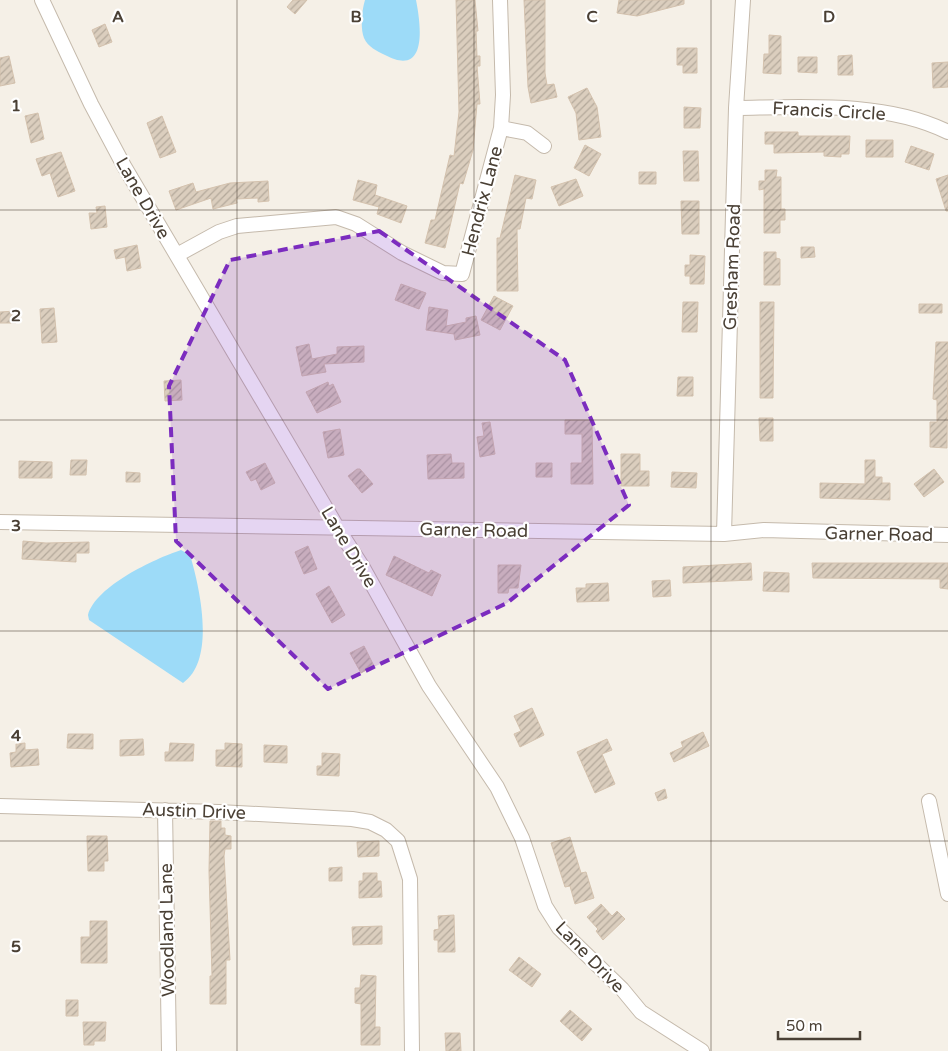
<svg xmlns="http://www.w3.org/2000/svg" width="948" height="1051" font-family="'Varela Round',sans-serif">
  <defs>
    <pattern id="building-hatch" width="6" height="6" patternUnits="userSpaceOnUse" patternTransform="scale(1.25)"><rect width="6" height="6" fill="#dbcebe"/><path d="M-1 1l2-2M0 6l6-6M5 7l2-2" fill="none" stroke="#b4a99b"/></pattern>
  </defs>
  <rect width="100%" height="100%" fill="#f5f0e7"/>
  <!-- water -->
  <path fill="#9ddbf8" d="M365,0h51c5,25 12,78 -31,55 -8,-4 -17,-8 -21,-17 -4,-10 -2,-28 1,-38z
    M181,550l9,5c10,33 26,105 -7,128l-94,-63 -1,-5c8,-29 66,-56 93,-65z"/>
  <!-- building -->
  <path fill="url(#building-hatch)" stroke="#d4c2ae" d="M293,0h14l-12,14 -8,-7z
    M456,0h19l3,31h-2l1,25h3v10h-3l3,38h-3l-4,46 -10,34 -3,-1 -15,65 -20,-5 6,-23h4l15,-65 4,1 5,-44z
    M524,0h21v73l2,12 7,-1 3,13 -26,6 -3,-16z
    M619,0h65v4l-47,12 -20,-3z
    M105,24l7,18 -13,5 -7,-17z
    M769,35l12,1v38l-18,-1 1,-19h5z
    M677,48h20v25h-14v-8h-6z
    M852,55l1,20h-15v-19z
    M9,56l6,27 -15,3v-28z
    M798,57h19v16l-19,-1z
    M948,62v25l-15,1 -1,-25z
    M587,88l10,19 4,30 -22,3 -3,-27 -8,-16z
    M684,107l17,1 -1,20h-16z
    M38,113l6,26 -13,4 -6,-27z
    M162,116l14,36 -16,6 -13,-35z
    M765,132h33v4h52l-1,18h-8v3l-17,-1v-4l-50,1v-9h-9z
    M866,140h27v17h-27z
    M585,145l16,9 -12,22 -15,-8z
    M911,146l23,8 -5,16 -24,-8z
    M683,151h15l1,30h-15z
    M61,152l14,39 -17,6 -8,-24 -8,3 -6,-17z
    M765,170h12l-1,7h5v32h4v11h-5v13h-16v-44l-5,1v-9h6z
    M639,172h17v12h-17z
    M515,175l21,5 -4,19 -6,-1 -6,31h-3l1,62h-21v-53h3z
    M948,175v36h-2l-10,-32z
    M576,179l7,17 -24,10 -8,-19z
    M358,180l19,5 -2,10 32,11 -6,17 -24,-9 2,-7 -26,-7z
    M268,181l1,20 -11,1v-4l-22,1 1,4 -24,6 -2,-11 -35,12 -7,-19 24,-8 3,9 34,-9z
    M681,201h18v33h-17z
    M105,206l2,21 -16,2 -2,-16h8l-1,-6z
    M137,245l4,23 -14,3 -2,-14 -9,2 -2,-9z
    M801,247h13l1,10 -14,1z
    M764,252h12v6l4,1v26h-16z
    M690,255l15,1 -1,28h-14v-8h-5v-11h5z
    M401,284l25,9 -7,16 -24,-9z
    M494,296l19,10 -13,24 -19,-10z
    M683,302h15l-1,30h-15z
    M760,302h14l-1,96h-13z
    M919,304h23v9h-23z
    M429,307l19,3 -2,16 20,-4v-4l10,-2 4,19 -25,5 -1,-6 -28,-4z
    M54,308l3,34 -15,1 -2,-34z
    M15,311l1,12h-16v-11z
    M936,342h12l-1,106 -17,-1v-25h7v-22l-4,-1z
    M309,344l3,15 25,-5v-7l27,-1v16l-40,2 2,8 -24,4 -6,-29z
    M678,377h15v19h-16z
    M181,380l1,20 -17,1 -1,-20z
    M328,382l1,4 4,-2 8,18 -24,11 -11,-21z
    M759,418h14v23h-13z
    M565,420h27l1,64h-22v-21h11v-29h-17z
    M490,422l5,32 -15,3 -3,-20 7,-1 -2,-13z
    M340,429l4,26 -16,3 -5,-26z
    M451,454l1,9h12v15l-36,1 -1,-24z
    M621,454h19v17h9v15h-28z
    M71,460h16l-1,15h-16z
    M865,460h10v17h7v6h8v17l-70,-2v-15l45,1z
    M19,461l33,1v16h-33z
    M265,463l10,20 -14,7 -5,-11 -5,2 -5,-9z
    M536,463h16v14h-16z
    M357,469h3l13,15 -11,9 -14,-17z
    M934,469l10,13 -20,15 -10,-13z
    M126,472l14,1v9h-14z
    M672,472l25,1 -1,15 -25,-1z
    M23,541l23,2 43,-1v11h-13v9l-54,-3z
    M308,546l9,23 -13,5 -9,-22z
    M394,556l35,17 2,-3 10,5 -9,21 -46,-21z
    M751,563l1,17 -69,3v-16z
    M812,563h136v26l-8,-1v-9l-127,-1z
    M498,565h23l-3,23h-9l-1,5h-10z
    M764,572l25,1v19l-26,-1z
    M670,580l1,16 -18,1 -1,-16z
    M608,583l1,18 -32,1 -1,-14h10v-4z
    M329,586l16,29 -13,8 -16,-29z
    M364,646l10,20 -13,7 -11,-20z
    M532,708l12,27 -24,12 -6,-13 7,-3 -7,-15z
    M703,732l6,14 -35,16 -4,-9 13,-6 -2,-5z
    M68,734h25v15l-26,-1z
    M143,739l1,16 -24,1v-16z
    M607,739l5,11 -10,4 13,30 -20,9 -18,-41z
    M25,743v7l13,-1 1,16 -28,2 -1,-14 6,-1v-8z
    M170,743l24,1 -1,17h-28v-9h4z
    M225,743l17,1v23l-26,-1v-16h9z
    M264,745l23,1v17l-23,-1z
    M322,753l18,1 -1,22 -22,-1v-9h5z
    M665,789l2,9 -9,3 -3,-8z
    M210,821h11v7h4v7l6,1v13h-6l-1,7 6,104h-4v44h-16v-28h2l-3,-105z
    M87,836h20l1,25h-4v10h-16z
    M570,837l11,36 5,-1 8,26 -19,6 -5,-18 -5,1 -14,-44z
    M379,841v15l-21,1 -1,-15z
    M342,867v14h-13v-13z
    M363,873h14v8h4l1,16 -23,1v-17h4z
    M601,904l11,12 5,-5 8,8 -22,21 -7,-9 2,-2 -11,-12z
    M454,915l1,37h-17v-12h-4v-10l5,-1 -1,-13z
    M90,921h17v42h-26v-26h9z
    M382,926v18l-29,1 -1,-18z
    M519,957l22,17 -9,13 -23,-17z
    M361,975l15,1 -1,51h5v18h-19v-41l-6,-1v-15h5z
    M66,1000h12v16h-12z
    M570,1010l22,19 -10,12 -22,-20z
    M83,1022h23l-1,19h-11v4h-10z
    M445,1033h15l1,18h-15z"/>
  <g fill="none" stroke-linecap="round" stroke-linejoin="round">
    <defs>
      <path id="minor" d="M42,0l49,104 33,62 213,361 25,39 67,120 68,101 25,51 23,68 14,22 63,61 19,23 61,39
        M736,108c68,-1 150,-7 212,24
        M501,128l26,5 17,13
        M177,255l42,-23 18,-6 99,-9 20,7 46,29 41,20 19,1 39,-146 2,-33 -3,-95
        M0,522l724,12 40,-4 184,5
        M724,534l12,-426 7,-108
        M929,801l19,93
        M0,806l219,6 133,7 18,3 16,8 12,11 12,38 2,172
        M165,810l4,241"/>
    </defs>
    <!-- minor casing -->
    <use href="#minor" stroke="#c5baac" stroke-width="16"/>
    <!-- minor -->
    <use href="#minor" stroke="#fff" stroke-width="14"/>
  </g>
  <!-- marked area -->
  <path fill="#7b2cbf" fill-opacity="0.2" stroke="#7b2cbf" stroke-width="4" stroke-dasharray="10 6" stroke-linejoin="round" d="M379,231l186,129 64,145 -122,98 -179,86 -152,-148 -7,-155 61,-126z"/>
  <!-- grid -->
  <path fill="none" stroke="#4a4035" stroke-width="1" stroke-opacity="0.55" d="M237,0v1051M474,0v1051M711,0v1051M0,210h948M0,420h948M0,631h948M0,841h948"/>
  <g text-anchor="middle" stroke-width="4.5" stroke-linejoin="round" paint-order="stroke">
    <!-- street labels -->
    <g font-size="18" fill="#4a4035" stroke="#fff">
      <text transform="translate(829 111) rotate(3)" y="6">Francis Circle</text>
      <text transform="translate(143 198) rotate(60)" y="6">Lane Drive</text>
      <text transform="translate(482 201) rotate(-75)" y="6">Hendrix Lane</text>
      <text transform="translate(732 267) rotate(-88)" y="6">Gresham Road</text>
      <text transform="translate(474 530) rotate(1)" y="6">Garner Road</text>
      <text transform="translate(879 534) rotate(1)" y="6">Garner Road</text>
      <text transform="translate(349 547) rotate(59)" y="6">Lane Drive</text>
      <text transform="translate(194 811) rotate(2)" y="6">Austin Drive</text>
      <text transform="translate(167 930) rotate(-91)" y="6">Woodland Lane</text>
      <text transform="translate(590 957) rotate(46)" y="6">Lane Drive</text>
    </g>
  </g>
  <g font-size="16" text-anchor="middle" font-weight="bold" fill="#4a4035" stroke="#fff" stroke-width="4.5" stroke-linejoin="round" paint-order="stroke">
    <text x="118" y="22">A</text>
    <text x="356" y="22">B</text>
    <text x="592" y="22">C</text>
    <text x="829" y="22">D</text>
    <text x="16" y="111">1</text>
    <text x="16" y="321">2</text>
    <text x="16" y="531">3</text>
    <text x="16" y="741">4</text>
    <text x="16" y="952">5</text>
  </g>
  <!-- scale -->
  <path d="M778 1031v8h82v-8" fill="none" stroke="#4a4035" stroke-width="2.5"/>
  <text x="786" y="1031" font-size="15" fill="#4a4035" stroke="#ffffff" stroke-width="4" paint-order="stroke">50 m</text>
</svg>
